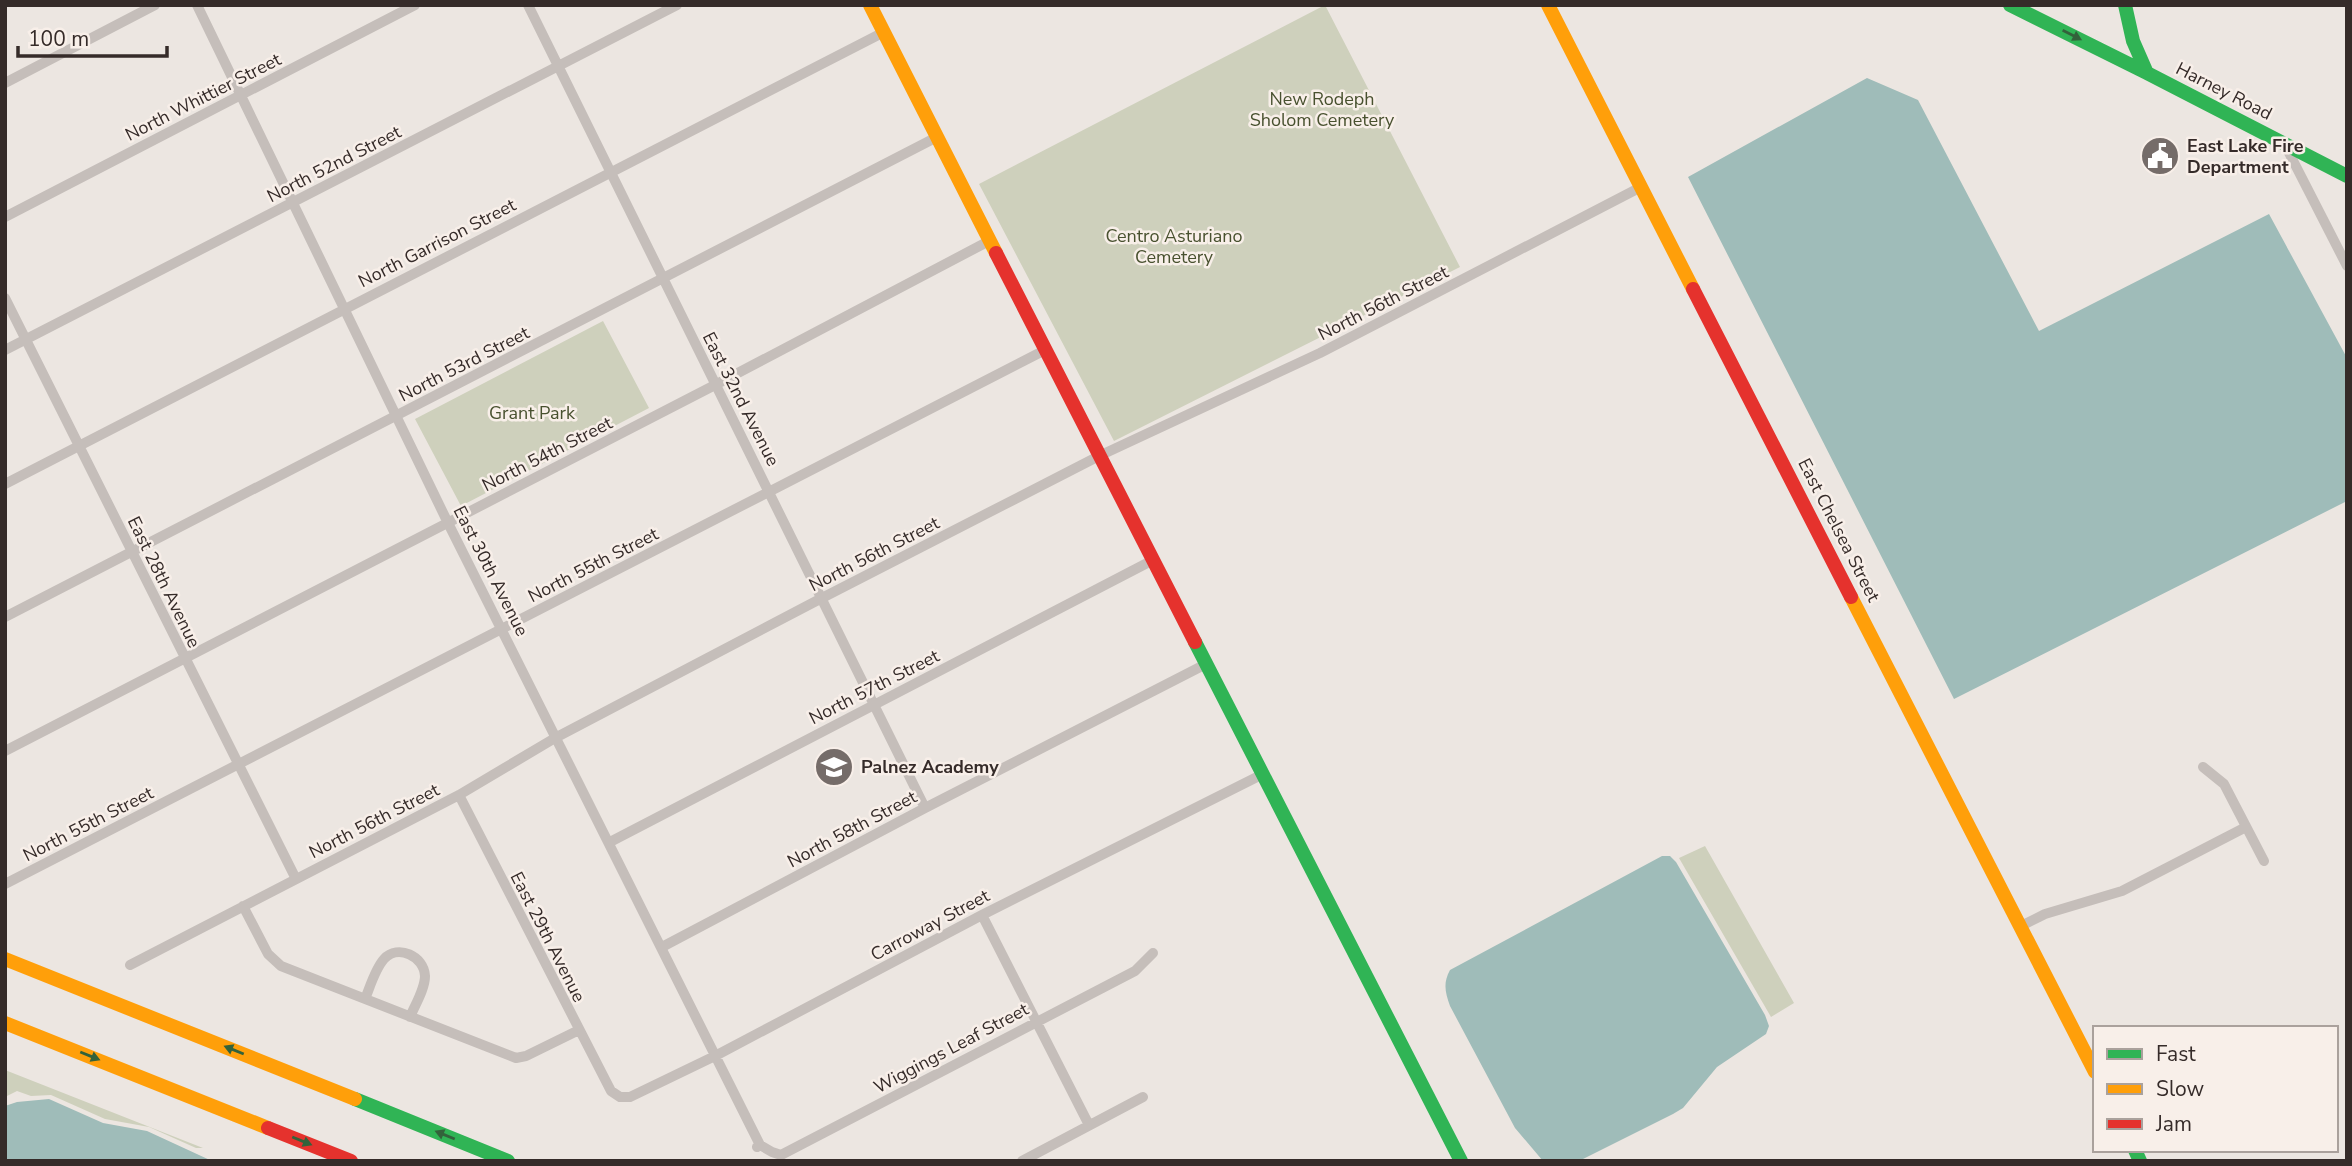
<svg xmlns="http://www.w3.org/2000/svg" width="2352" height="1166" font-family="'Nunito Sans',sans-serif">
  <rect width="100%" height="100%" fill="#ece6e1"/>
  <!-- green -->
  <path fill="#ced0bc" d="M1325,5l135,262 -346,174 -135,-257z
    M603,321l46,87 -188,98 -46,-87z
    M1705,846l89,157 -23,14 -92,-159z
    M5,1070l198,78h-7l-47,-21 -44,-8 -54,-24 -20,1 -14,-5 -12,6z"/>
  <!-- water -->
  <path fill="#9fbcb9" d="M1867,78l51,22 121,231 230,-117 78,144v143l-393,198 -266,-522z
    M1662,856h8l6,6 89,153 4,11 -3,8 -49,33 -34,41 -10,6 -94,47h-36l-28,-33 -65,-122c-5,-14 -7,-23 0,-36z
    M49,1099l54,24 44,8 65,30h-207v-55l12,-4z"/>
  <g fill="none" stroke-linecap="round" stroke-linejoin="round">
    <!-- street -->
    <path stroke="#c5beba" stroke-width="10" d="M197,5l251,518 312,622 -3,2
      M528,5l397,803
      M5,83l150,-78
      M2284,143l63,123
      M5,217l410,-212
      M5,298l291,581
      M5,350l672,-345
      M5,484l879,-452
      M5,617l932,-480
      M5,751l710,-366 274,-144
      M2203,767l21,17 40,77
      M459,795l152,296 9,6h10l87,-42 265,-140 281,-141
      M610,842l543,-282
      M5,884l1040,-534
      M243,906l25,48 13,12 235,92 10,-2 53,-26
      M982,915l107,210
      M2021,926l24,-12 77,-23 124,-64
      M662,947l263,-139 281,-144
      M130,965l329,-170 96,-57 267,-140 277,-142 221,-103 321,-166
      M365,999c5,-12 10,-30 19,-40 14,-15 40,-3 41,17 0,13 -10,29 -15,41
      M760,1145l12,7 9,3 354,-184 18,-18
      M1022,1161l121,-64"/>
    <!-- fast -->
    <path stroke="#30b455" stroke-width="14" d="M2010,5l137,68
      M2125,5l8,36 14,32 200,103
      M1195,642l266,519
      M355,1099l153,62
      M2135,1150l5,11"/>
    <!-- slow -->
    <path stroke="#ff9f0a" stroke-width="14" d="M870,5l126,248
      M1548,5l145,284
      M1851,597l244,475
      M5,959l350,140
      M5,1023l263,105"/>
    <!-- jam -->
    <path stroke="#e5322d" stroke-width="14" d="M996,253l199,389
      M1693,289l158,308
      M268,1128l83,33"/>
  </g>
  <!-- one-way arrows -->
  <defs><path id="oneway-solid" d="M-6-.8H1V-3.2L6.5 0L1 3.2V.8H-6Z" transform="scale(1.75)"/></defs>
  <g fill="#33623b">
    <use href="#oneway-solid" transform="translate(2072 35) rotate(27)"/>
    <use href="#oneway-solid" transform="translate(234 1050) rotate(-158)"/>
    <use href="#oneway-solid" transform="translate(90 1056) rotate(22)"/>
    <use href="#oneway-solid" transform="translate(445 1135) rotate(-158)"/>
    <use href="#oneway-solid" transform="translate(302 1141) rotate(22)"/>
  </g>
  <!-- icons -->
  <defs>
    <symbol id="civic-disc" viewBox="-11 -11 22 22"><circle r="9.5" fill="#756c69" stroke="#f8efe9"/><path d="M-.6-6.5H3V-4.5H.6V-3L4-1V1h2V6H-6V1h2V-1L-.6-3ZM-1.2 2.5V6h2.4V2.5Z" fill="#fff"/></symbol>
    <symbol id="school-disc" viewBox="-11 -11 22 22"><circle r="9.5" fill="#756c69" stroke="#f8efe9"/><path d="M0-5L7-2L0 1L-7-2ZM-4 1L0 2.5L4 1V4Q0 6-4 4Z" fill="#fff"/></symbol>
  </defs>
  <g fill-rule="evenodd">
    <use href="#civic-disc" x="2138" y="134" width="44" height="44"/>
    <use href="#school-disc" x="812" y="745" width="44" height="44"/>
  </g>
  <g text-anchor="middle" stroke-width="5" stroke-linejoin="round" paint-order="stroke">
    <!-- street labels -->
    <g font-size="18" fill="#352b29" stroke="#f8efe9">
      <text transform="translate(2224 91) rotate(27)" y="6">Harney Road</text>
      <text transform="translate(203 97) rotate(-27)" y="6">North Whittier Street</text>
      <text transform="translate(334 164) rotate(-27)" y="6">North 52nd Street</text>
      <text transform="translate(437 243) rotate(-27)" y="6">North Garrison Street</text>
      <text transform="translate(1383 303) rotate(-27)" y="6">North 56th Street</text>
      <text transform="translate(464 364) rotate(-27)" y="6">North 53rd Street</text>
      <text transform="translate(741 399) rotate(63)" y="6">East 32nd Avenue</text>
      <text transform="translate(547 454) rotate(-27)" y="6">North 54th Street</text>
      <text transform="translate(1839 530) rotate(63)" y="6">East Chelsea Street</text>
      <text transform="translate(874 554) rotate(-27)" y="6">North 56th Street</text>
      <text transform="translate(593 565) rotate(-27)" y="6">North 55th Street</text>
      <text transform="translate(491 571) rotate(63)" y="6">East 30th Avenue</text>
      <text transform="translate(164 582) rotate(64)" y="6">East 28th Avenue</text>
      <text transform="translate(874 687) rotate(-27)" y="6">North 57th Street</text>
      <text transform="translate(374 821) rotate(-27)" y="6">North 56th Street</text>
      <text transform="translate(88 824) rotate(-27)" y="6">North 55th Street</text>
      <text transform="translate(852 829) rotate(-28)" y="6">North 58th Street</text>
      <text transform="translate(930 925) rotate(-28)" y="6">Carroway Street</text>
      <text transform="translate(548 937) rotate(63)" y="6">East 29th Avenue</text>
      <text transform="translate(951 1048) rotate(-28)" y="6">Wiggings Leaf Street</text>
    </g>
    <!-- park labels -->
    <g font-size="18" fill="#48512f" stroke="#f8efe9">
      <text x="1322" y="105">New Rodeph<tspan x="1322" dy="21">Sholom Cemetery</tspan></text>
      <text x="1174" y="242">Centro Asturiano<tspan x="1174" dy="21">Cemetery</tspan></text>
      <text x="532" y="419">Grant Park</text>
    </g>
    <!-- poi labels -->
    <g font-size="18" font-weight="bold" fill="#352b29" stroke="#f8efe9" text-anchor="start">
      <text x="2187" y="152">East Lake Fire<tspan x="2187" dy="21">Department</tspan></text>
      <text x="861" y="773">Palnez Academy</text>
    </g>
  </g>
  <!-- border -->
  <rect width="2352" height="1166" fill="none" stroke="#352b29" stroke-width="14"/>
  <!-- legend -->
  <rect x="2093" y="1026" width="245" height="126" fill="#f8efe9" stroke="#aaa19c" stroke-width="2"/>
  <rect x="2107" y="1049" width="35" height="10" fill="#30b455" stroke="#aaa19c" stroke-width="2"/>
  <text x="2156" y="1061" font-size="21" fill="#352b29">Fast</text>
  <rect x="2107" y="1084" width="35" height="10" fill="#ff9f0a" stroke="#aaa19c" stroke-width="2"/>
  <text x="2156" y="1096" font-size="21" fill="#352b29">Slow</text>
  <rect x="2107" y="1119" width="35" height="10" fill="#e5322d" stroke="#aaa19c" stroke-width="2"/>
  <text x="2156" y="1131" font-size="21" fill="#352b29">Jam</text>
  <!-- scale -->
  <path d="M18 46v10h149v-10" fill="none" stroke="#352b29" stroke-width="3.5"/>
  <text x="28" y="46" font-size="21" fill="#352b29" stroke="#f8efe9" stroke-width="5" paint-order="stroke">100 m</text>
</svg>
